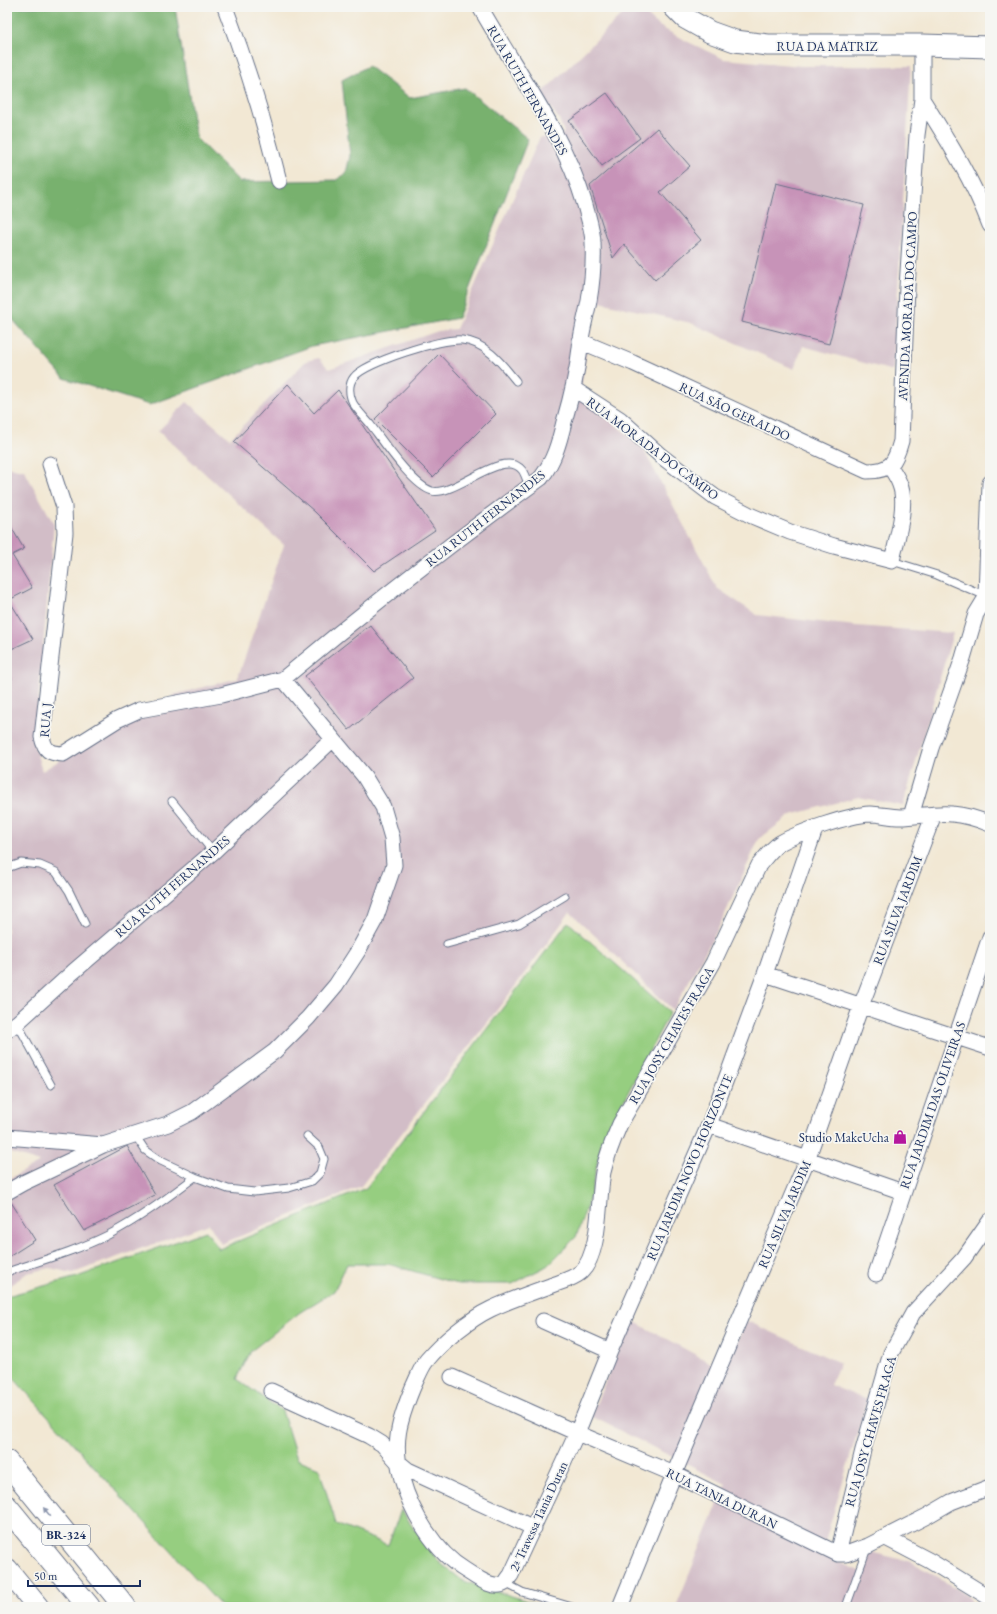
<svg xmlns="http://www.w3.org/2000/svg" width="997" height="1614" font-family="'EB Garamond',serif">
  <rect width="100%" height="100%" fill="#f6f6f2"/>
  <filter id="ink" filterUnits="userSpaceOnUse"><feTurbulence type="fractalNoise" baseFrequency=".025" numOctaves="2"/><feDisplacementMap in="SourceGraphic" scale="8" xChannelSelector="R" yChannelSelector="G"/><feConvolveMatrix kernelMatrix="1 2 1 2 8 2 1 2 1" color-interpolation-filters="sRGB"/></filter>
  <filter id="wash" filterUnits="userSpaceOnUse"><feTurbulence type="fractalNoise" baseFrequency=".012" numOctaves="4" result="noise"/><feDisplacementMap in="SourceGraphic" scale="16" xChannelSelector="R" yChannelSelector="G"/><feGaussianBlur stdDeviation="0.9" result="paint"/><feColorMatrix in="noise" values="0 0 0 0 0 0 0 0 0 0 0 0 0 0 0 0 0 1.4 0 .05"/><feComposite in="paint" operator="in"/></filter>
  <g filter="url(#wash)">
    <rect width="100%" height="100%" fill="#f2e8d4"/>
    <!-- industrial -->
    <path fill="#d2bdc7" d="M630,7h8l21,19 25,14 40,19 78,7h109l-18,305 -90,-25 -9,23 -103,-46 -91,-21 -8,22 -6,27 -6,46 61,48 76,143 40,27 99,11 97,7 -50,173 -45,-9 -67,18 -32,24 -39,86 -47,85 -103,-98 -60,81 -149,193 -140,58 -12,-20 -136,49 -23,-5 -23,5 -20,15v-108l33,-18 -33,-10v-685l17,3 30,54 -20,221 8,26 78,-47 63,-17 -10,-12 62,-16 2,1 47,-135 -126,-114 29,-29 43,37 76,-78 13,-3 10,11 109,-38 18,-2 84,-192 19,1 5,-6 -5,-13 -18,-25z
      M631,1320l93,50 23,-49 93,42 -10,22 37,15 -46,155 43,18 6,-21 42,10 55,33 8,12h-295l-3,-3 49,-120 -135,-68z"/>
    <!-- green -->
    <path fill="#96ce80" stroke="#587e6f" d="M568,922l102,90 -69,132 -10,50 -15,43 -29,29 -35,18h-54l-70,-20h-41l-13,27 -35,22 -48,38 -14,28 45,32 15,48 22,9 17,56 52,21 13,-35 38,52 24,19 84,26h-325l-215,-236v-75l70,-19 129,-46 13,18 147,-61z"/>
    <!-- forest -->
    <path fill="#78b16e" stroke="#4a7066" d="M7,7h168l21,131 44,44 97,-2 9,-7 4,-17 -8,-76 26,-14 42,32 55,-10 63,51 -70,179 -146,28 -163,59 -85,-27 -57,-65z"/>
    <g id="blocks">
      <!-- building -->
      <path fill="#c793b8" d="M607,93l33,45 -38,28 -33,-45z
        M657,128l33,38 -30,26 41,48 -46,40 -31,-36 -11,14 -23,-72z
        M776,183l88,22 -35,139 -87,-22z
        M439,354l57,60 -63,63 -58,-58z
        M288,384l26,29 24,-23 97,140 -61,41 -59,-59 -81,-70z
        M7,520l17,29 -12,6 20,33 -23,12 24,39 -26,12z
        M370,625l43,53 -64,52 -44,-54z
        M7,669l5,10 -5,2z
        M127,1146l28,49 -71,36 -30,-46z
        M11,1202l24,38 -28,18v-54z"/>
    </g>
  </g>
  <g filter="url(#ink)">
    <use href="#blocks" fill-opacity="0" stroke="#667087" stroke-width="1"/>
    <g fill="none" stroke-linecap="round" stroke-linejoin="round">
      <defs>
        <path id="lane" d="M516,381c-13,-16 -30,-39 -54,-41 -19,-2 -96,22 -108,37 -6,7 -5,18 -1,26 4,7 12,15 17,21 13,17 42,61 62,67 22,6 72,-44 90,-21 3,4 5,11 7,17
          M892,561l45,14 49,21
          M172,801l41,51
          M7,868l14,-5 19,2 16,7 13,19 16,33
          M447,944l72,-20 46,-28
          M17,1023l34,62
          M135,1135l10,15 16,11 34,16 33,12 26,3 35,-4 23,-7 8,-8 4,-14 -5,-12 -12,-11
          M7,1272c33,-11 69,-21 101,-37 31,-16 59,-37 87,-58
          M505,1583l17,9 50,15
          M846,1607l21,-59"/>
        <path id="street" d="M225,7c22,58 39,113 54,174
          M922,99c25,40 51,81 68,126
          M580,341l53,22 234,108c24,0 28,-8 34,-30l6,-154 10,-152 5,-36v-54
          M574,389l46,30 41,37 54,41 37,19 38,16 44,14 58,15c4,-20 16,-56 8,-76 -2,-7 -7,-13 -10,-19
          M50,464l14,43 1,26 -23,204c3,14 7,16 21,17l54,-34 22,-10 82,-15 62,-16
          M986,596l4,-113
          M911,816l20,-68 32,-90 13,-44 14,-23
          M815,829l-50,145 -56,151 -99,226 -33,82 -66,142c-2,2 -4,6 -6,8 -12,8 -30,-7 -40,-13 -30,-18 -54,-58 -63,-91 -10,-36 -3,-58 11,-92 4,-8 8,-20 14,-27 15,-18 43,-41 64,-51 19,-9 39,-16 59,-23 10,-4 23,-7 31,-14 20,-19 17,-73 22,-100 4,-17 10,-32 17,-48l93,-161 46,-98c7,-8 12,-16 21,-22 19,-11 69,-28 90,-29 10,0 20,3 30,3 17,0 35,-5 52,-3 13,1 26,5 38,10
          M765,974l225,74
          M7,1030l10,-7 56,-51 140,-120 120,-113
          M709,1125l194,67
          M7,1137l96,8
          M7,1192l16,-9 80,-38 65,-21 24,-12 30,-22 53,-39 33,-33 28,-33 22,-34 17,-31 19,-55 -2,-27 -9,-31 -19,-31 -81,-97c84,-70 170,-137 258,-201 13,-17 18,-35 23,-56 7,-24 13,-48 16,-74 1,-16 6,-31 9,-47 3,-18 5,-39 4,-58 0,-12 -5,-26 -8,-38 -21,-71 -69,-134 -105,-198
          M876,1274l114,-337
          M543,1321l67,30
          M452,1377l125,56 97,41 164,80h8l22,-8 59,-30 24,-14 39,-15
          M271,1391l98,45 13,8 15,17 11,9 126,58
          M886,1538l44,23 60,37
          M838,1554l25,-104 28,-97 22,-40 51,-55 26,-37
          M620,1607l54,-133 133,-314 54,-154 73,-192"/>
        <path id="secondary" d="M674,7l11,11 25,14 25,9 33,4h154l68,2
          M7,1569l31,38"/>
        <path id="highway" d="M7,1462l118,145
          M7,1507l82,100"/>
      </defs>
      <!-- lane casing -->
      <use href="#lane" stroke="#667087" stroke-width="9"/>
      <!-- street casing -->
      <use href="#street" stroke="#667087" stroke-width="17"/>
      <!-- secondary casing -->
      <use href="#secondary" stroke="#667087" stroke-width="23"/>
      <!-- highway casing -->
      <use href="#highway" stroke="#667087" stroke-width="24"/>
      <!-- lane -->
      <use href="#lane" stroke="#fff" stroke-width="7"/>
      <!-- street -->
      <use href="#street" stroke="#fff" stroke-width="15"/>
      <!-- secondary -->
      <use href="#secondary" stroke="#fff" stroke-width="21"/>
      <!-- highway -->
      <use href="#highway" stroke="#fff" stroke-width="22"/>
    </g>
    <!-- one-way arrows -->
    <defs><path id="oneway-solid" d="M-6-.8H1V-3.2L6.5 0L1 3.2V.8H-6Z"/></defs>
    <use fill="#8d97ae" href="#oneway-solid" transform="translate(47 1512) rotate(-129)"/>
  </g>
  <!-- icons -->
  <defs>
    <symbol id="shop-bare" viewBox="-9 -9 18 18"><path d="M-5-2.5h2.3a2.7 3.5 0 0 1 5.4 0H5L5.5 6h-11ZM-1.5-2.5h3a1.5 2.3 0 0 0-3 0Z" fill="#b5179e" stroke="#f6f6f2" stroke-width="2.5" paint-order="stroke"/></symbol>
  </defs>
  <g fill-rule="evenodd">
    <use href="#shop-bare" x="890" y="1127" width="20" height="20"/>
  </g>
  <g text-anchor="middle" stroke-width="3.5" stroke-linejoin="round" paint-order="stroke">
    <!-- shield labels -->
    <rect fill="#f6f6f2" stroke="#5d6b8a" stroke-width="1" x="42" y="1525" width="48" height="20" rx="3"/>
    <g font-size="12" font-weight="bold" fill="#1b2f5e">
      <text x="66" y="1539">BR-324</text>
    </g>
    <!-- street labels -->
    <g font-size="13" fill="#1b2f5e" stroke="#f6f6f2">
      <text x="827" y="51">RUA DA MATRIZ</text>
      <text transform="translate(528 90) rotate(60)" y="5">RUA RUTH FERNANDES</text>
      <text transform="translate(907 306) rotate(-87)" y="5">AVENIDA MORADA DO CAMPO</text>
      <text transform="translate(735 411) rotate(25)" y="5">RUA SÃO GERALDO</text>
      <text transform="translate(653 448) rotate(37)" y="5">RUA MORADA DO CAMPO</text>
      <text transform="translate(485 518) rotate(-38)" y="5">RUA RUTH FERNANDES</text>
      <text transform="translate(45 720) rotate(-86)" y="5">RUA J</text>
      <text transform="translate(172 886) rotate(-41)" y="5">RUA RUTH FERNANDES</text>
      <text transform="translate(897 910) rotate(-69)" y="5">RUA SILVA JARDIM</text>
      <text transform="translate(671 1035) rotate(-60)" y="5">RUA JOSY CHAVES FRAGA</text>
      <text transform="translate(932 1105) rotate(-71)" y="5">RUA JARDIM DAS OLIVEIRAS</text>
      <text transform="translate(689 1167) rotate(-67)" y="5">RUA JARDIM NOVO HORIZONTE</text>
      <text transform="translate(784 1214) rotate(-67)" y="5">RUA SILVA JARDIM</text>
      <text transform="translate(870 1431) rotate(-74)" y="5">RUA JOSY CHAVES FRAGA</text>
      <text transform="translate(722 1498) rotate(26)" y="5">RUA TANIA DURAN</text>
      <text transform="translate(538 1516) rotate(-65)" y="5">2ª Travessa Tania Duran</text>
    </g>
    <!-- poi labels -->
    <g font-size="13" fill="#1b2f5e" stroke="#f6f6f2" text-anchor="end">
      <text x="889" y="1142">Studio MakeUcha</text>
    </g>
  </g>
  <!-- margin -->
  <rect width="997" height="1614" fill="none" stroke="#f6f6f2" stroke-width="24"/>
  <!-- scale -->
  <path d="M28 1580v6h112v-6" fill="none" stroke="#1b2f5e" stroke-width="2"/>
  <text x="34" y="1580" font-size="12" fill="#1b2f5e" stroke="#f6f6f2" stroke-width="3" paint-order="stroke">50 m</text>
</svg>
